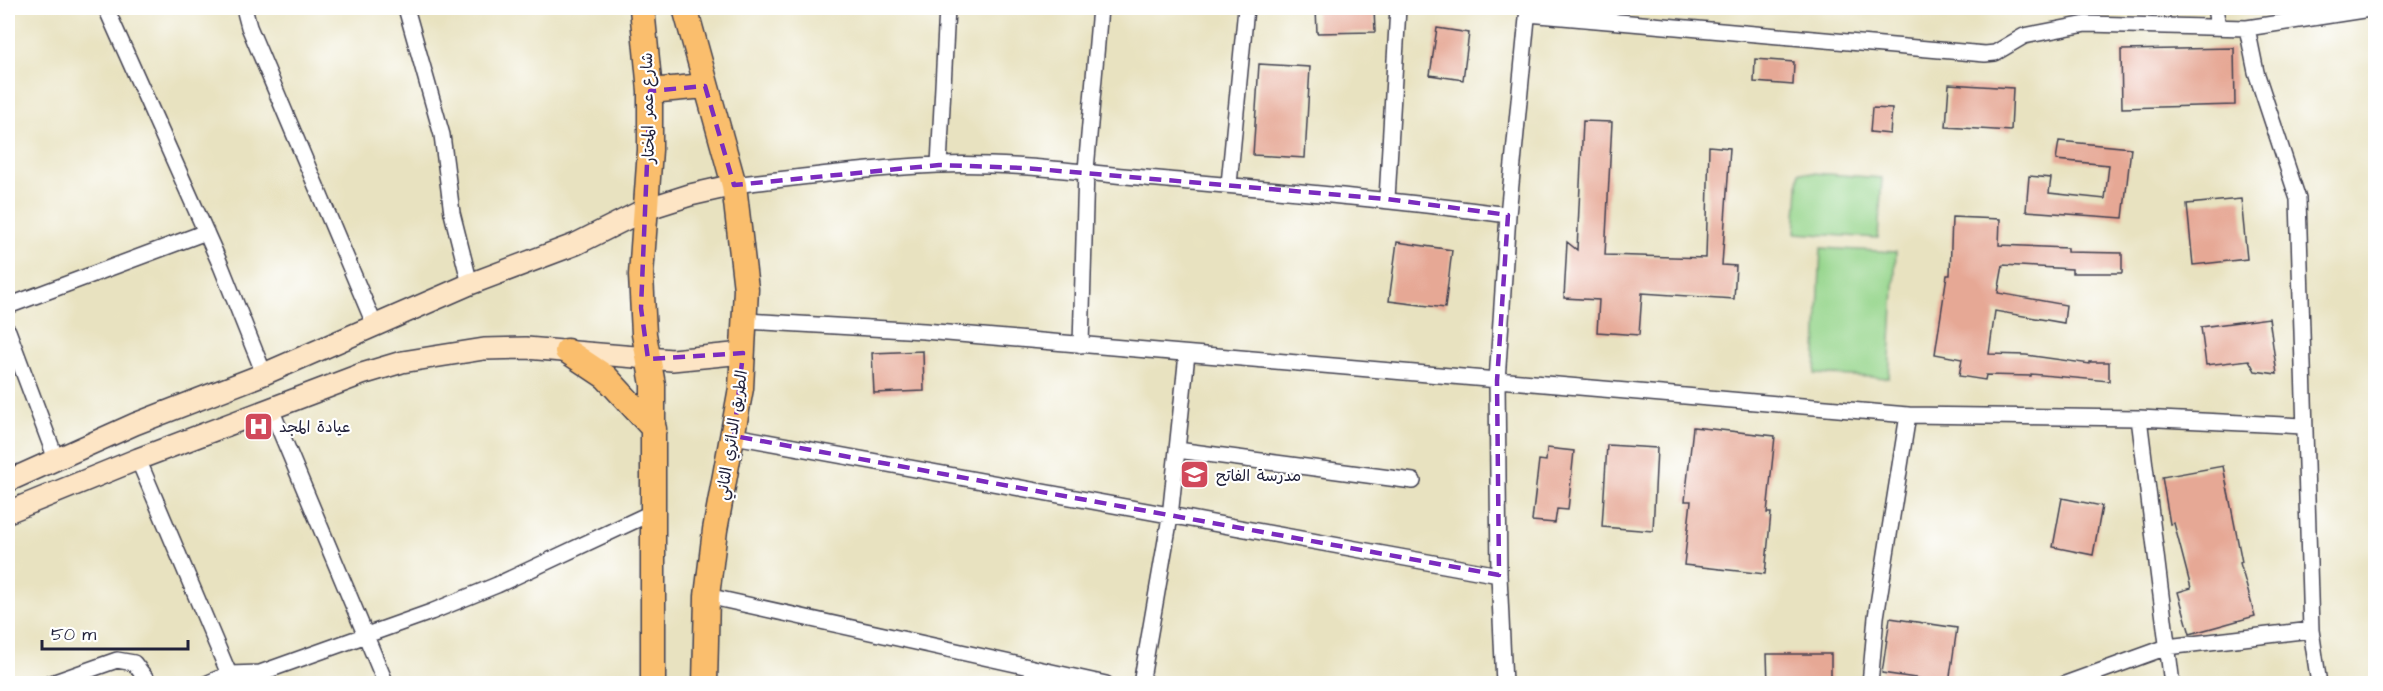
<svg xmlns="http://www.w3.org/2000/svg" width="2383" height="691" font-family="'Architects Daughter','Playpen Sans Arabic',sans-serif">
  <rect width="100%" height="100%" fill="#fff"/>
  <filter id="ink" filterUnits="userSpaceOnUse"><feTurbulence type="fractalNoise" baseFrequency=".0167" numOctaves="2"/><feDisplacementMap in="SourceGraphic" scale="12" xChannelSelector="R" yChannelSelector="G"/><feConvolveMatrix kernelMatrix="1 2 1 2 8 2 1 2 1" color-interpolation-filters="sRGB"/></filter>
  <filter id="wash" filterUnits="userSpaceOnUse"><feTurbulence type="fractalNoise" baseFrequency=".008" numOctaves="4" result="noise"/><feDisplacementMap in="SourceGraphic" scale="24" xChannelSelector="R" yChannelSelector="G"/><feGaussianBlur stdDeviation="1.35" result="paint"/><feColorMatrix in="noise" values="0 0 0 0 0 0 0 0 0 0 0 0 0 0 0 0 0 1.4 0 .05"/><feComposite in="paint" operator="in"/></filter>
  <g filter="url(#wash)">
    <rect width="100%" height="100%" fill="#e8e2c0"/>
    <!-- green -->
    <path fill="#96d58c" stroke="#5c7c64" stroke-width="1.5" d="M1799,172l83,6 -4,60 -83,-5z
      M1821,248l75,4 -7,126 -74,-4z"/>
    <g id="blocks">
      <!-- building -->
      <path fill="#e6a895" d="M1316,8h58l1,24 -58,1z
        M1437,28l32,5 -6,47 -33,-5z
        M2234,48l1,57 -113,3 -1,-58z
        M1755,59l39,3 -1,23 -39,-3z
        M1259,64l51,3 -5,91 -52,-3z
        M1949,84l64,4 -2,43 -65,-4z
        M1872,108l20,1 -2,25 -20,-2z
        M1583,121l29,1 -7,133 101,3 3,-112 21,2 -8,117 14,1 -2,33 -92,-6 -3,42 -42,-3 2,-32 -35,-2 3,-56 10,8z
        M2059,141l72,7 -8,70 -97,-7 3,-35 22,2 -2,15 56,6 4,-34 -53,-5z
        M2241,199l6,60 -54,6 -6,-61z
        M1952,217l48,2 -1,26 68,3v4l55,1v20h-50v-4l-69,-4 -5,28 68,12 -2,18 -69,-12 -6,43 37,1 64,9v-2h19v19l-78,-7v2l-45,-1 -1,5 -26,-4 3,-17 -27,-5 12,-79h3z
        M1397,242l55,8 -7,58 -56,-7z
        M2269,318l8,56 -22,-3 -6,-11 -43,5 -5,-38z
        M923,351l1,40 -50,2 -2,-40z
        M1693,427l82,9 -8,77h4l-6,61 -81,-9 7,-64h-6z
        M1607,445l50,3 -4,83 -51,-4z
        M1547,448l27,3 -6,59 -11,-1 -2,14 -23,-2 7,-61 7,1z
        M2223,466l19,96 -2,1 15,53 -65,18 -12,-42 13,-4 -17,-65 -4,1 -8,-47z
        M2062,498l40,8 -9,49 -40,-8z
        M1890,618l67,10 -8,55 -67,-10z
        M1767,654h64v30h-63z"/>
    </g>
  </g>
  <g filter="url(#ink)">
    <use href="#blocks" fill-opacity="0" stroke="#403f4f" stroke-width="1.5"/>
    <g fill="none" stroke-linecap="round" stroke-linejoin="round">
      <defs>
        <path id="minor" d="M106,8l115,258 43,108
          M244,8l5,19 126,299
          M406,8l36,127 10,78 18,71
          M2215,8l3,19
          M1528,14l457,40 10,-1 29,-17 62,-12 161,4 129,-20
          M2247,28l9,44 42,127 13,431 8,54
          M939,165l8,-157
          M1229,184l17,-176
          M734,185c68,-8 136,-17 204,-20 69,-3 139,7 208,13 121,11 241,21 362,37
          M1387,199l11,-191
          M8,306l198,-74
          M746,321l178,10 984,84 231,3 164,8
          M8,331l48,128
          M1081,345l5,-175 14,-162
          M271,409l115,275
          M2139,418l33,266
          M734,436l765,139
          M1177,450l236,31
          M138,459l91,215
          M707,596l399,88
          M49,684l68,-24 17,3 16,21
          M206,684l23,-10 31,-1 171,-61 66,-27 156,-73
          M1141,684l29,-167 17,-163
          M1504,684l-5,-109 -2,-194 11,-166 20,-207
          M1870,684l6,-67 32,-202
          M2065,684l102,-37 144,-17"/>
        <path id="secondary" d="M8,481l127,-57 129,-50 206,-90 106,-40 70,-35 44,-14 44,-10
          M8,512l130,-53 224,-85 40,-12 82,-13 42,-1 146,12 71,-7"/>
        <path id="primary" d="M642,8l8,83v59l-9,125 3,59 9,51v299
          M685,8l49,177 12,104 -5,99 -26,142 -8,66 -2,88
          M650,91l55,-5
          M567,351l39,26 48,52"/>
      </defs>
      <!-- minor casing -->
      <use href="#minor" stroke="#403f4f" stroke-width="18"/>
      <!-- secondary casing -->
      <use href="#secondary" stroke="#403f4f" stroke-width="24"/>
      <!-- primary casing -->
      <use href="#primary" stroke="#403f4f" stroke-width="27"/>
      <!-- minor -->
      <use href="#minor" stroke="#fff" stroke-width="15"/>
      <!-- secondary -->
      <use href="#secondary" stroke="#fde5c5" stroke-width="21"/>
      <!-- primary -->
      <use href="#primary" stroke="#fabe6d" stroke-width="24"/>
    </g>
  </g>
  <!-- marked area -->
  <path fill="none" stroke="#7b2cbf" stroke-width="4.5" stroke-dasharray="12 8" stroke-linejoin="round" d="M705,86l29,99 205,-20 86,3 362,31 121,16 -11,166 2,194 -765,-139 9,-83 -95,6 -7,-51 9,-217z"/>
  <!-- icons -->
  <defs>
    <symbol id="hospital-square" viewBox="-11 -11 22 22"><rect x="-9" y="-9" width="18" height="18" rx="4" fill="#d1495b" stroke="#fff"/><path d="M-5-5h3v3.5h4V-5h3V5h-3V1.5h-4V5h-3Z" fill="#fff"/></symbol>
    <symbol id="school-square" viewBox="-11 -11 22 22"><rect x="-9" y="-9" width="18" height="18" rx="4" fill="#d1495b" stroke="#fff"/><path d="M0-5L7-2L0 1L-7-2ZM-4 1L0 2.5L4 1V4Q0 6-4 4Z" fill="#fff"/></symbol>
  </defs>
  <g fill-rule="evenodd">
    <use href="#hospital-square" x="242" y="410" width="33" height="33"/>
    <use href="#school-square" x="1178" y="458" width="33" height="33"/>
  </g>
  <g text-anchor="middle" stroke-width="4.5" stroke-linejoin="round" paint-order="stroke">
    <!-- street labels -->
    <g font-size="16" fill="#22223b" stroke="#fff">
      <text transform="translate(647 108) rotate(-91)" y="6">شارع عمر المختار</text>
      <text transform="translate(731 435) rotate(-81)" y="6">الطريق الدائري الثاني</text>
    </g>
    <!-- poi labels -->
    <g font-size="16" fill="#22223b" stroke="#fff" text-anchor="start">
      <text x="279" y="432">عيادة المجد</text>
      <text x="1216" y="481">مدرسة الفاتح</text>
    </g>
  </g>
  <!-- margin -->
  <rect width="2383" height="691" fill="none" stroke="#fff" stroke-width="30"/>
  <!-- scale -->
  <path d="M42 640v9h146v-9" fill="none" stroke="#22223b" stroke-width="3"/>
  <text x="51" y="640" font-size="18" fill="#22223b" stroke="#ffffff" stroke-width="4.5" paint-order="stroke">50 m</text>
</svg>
